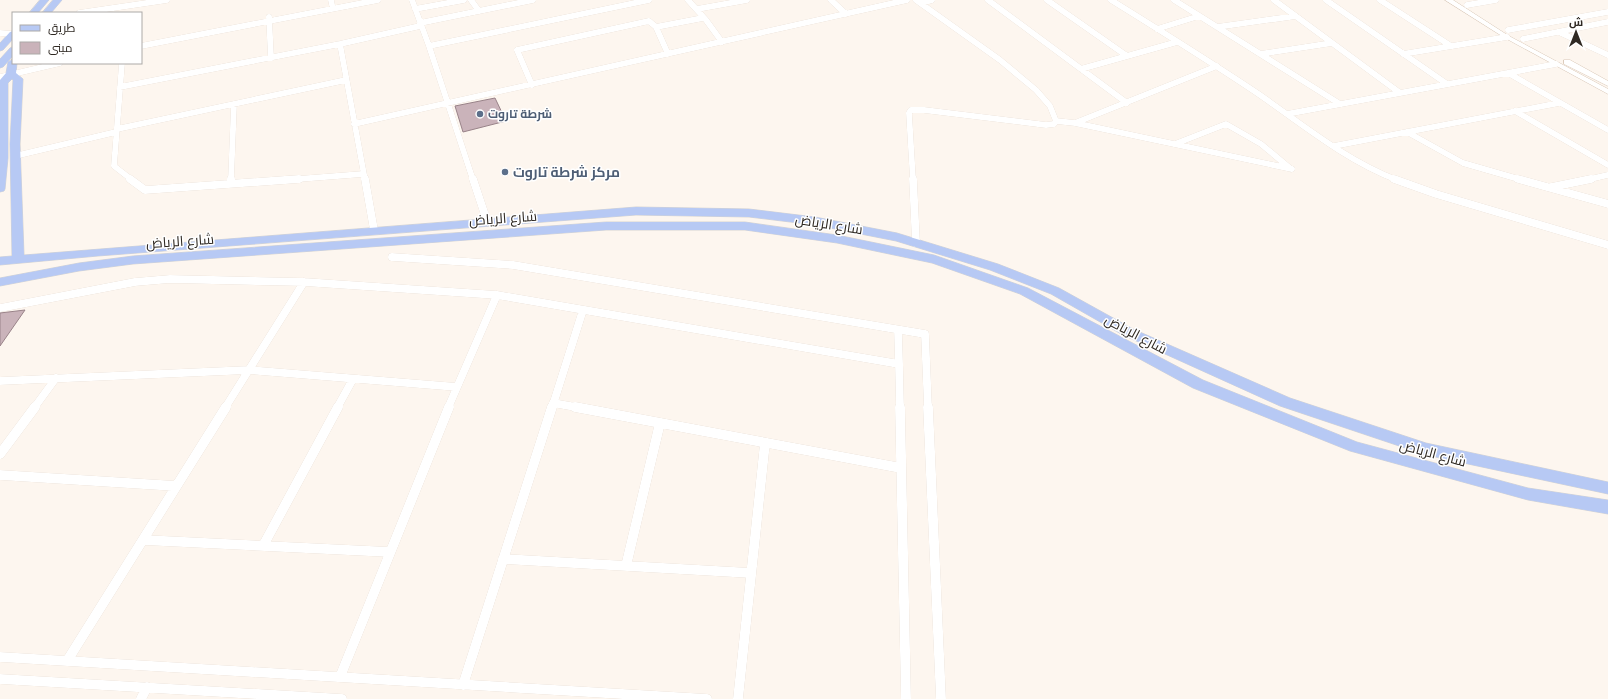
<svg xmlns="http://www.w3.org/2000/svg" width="1608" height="699" font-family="Raleway,Cairo,sans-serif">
  <rect width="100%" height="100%" fill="#fdf6ef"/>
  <!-- building -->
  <path fill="#cab3ba" stroke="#998389" d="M495,98l11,23 -43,11 -8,-26z
    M25,310l-25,36v-33z"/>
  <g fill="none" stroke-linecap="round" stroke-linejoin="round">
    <defs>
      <path id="minor-far2" d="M331,0l1,5
        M412,0l17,46 44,134
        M471,0l8,11
        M688,0l18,20 16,22
        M831,0l15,14
        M988,0l139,103
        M1047,0l80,56
        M1111,0c50,31 100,62 149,95 43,30 87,66 137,85
        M1174,0l166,104
        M1274,0l126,93
        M1326,0l121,84
        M1380,0l71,46
        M921,3l11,-3
        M1467,5l29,-5
        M415,9l49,-9
        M697,9l50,-9
        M79,13l88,-13
        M269,17l2,41
        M420,23l113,-23
        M656,27l47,-9
        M1217,27l79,-11
        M1157,29l42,-13
        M1508,30l100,-18
        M1559,32l49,23
        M0,33l13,1
        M1523,39l85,-17
        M340,44l25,136
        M141,46l237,-46
        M429,46l220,-46
        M1260,54l72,-11
        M1403,54l104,-17
        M122,63l-8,103 18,14
        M1081,69l96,-27
        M1508,73l100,57
        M0,77l60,-14
        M532,85l-15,-35 132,-29 7,6 12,27
        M120,87l220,-43 80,-18
        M1515,111l93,54
        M1287,114l269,-50
        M1056,121l19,2 142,-57
        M1075,123l217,46
        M354,124l553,-124
        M117,129l229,-49
        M1407,132l56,31 59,17
        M1175,144l51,-20 35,20 30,25
        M1334,146l225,-43
        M15,156l101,-24
        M231,180l3,-76
        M285,180l78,-6
        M913,180l-4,-67 2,-3h13l122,15 8,-1 2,-3 -6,-15 -14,-16 -36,-30 -84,-60
        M1586,180l22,-5"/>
      <path id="minor-far1" d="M130,179l15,11 154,-11
        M365,179l9,51
        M473,179l14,42
        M913,179l3,64
        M1394,179l42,15 172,51
        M1518,179l90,25
        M231,183v-4
        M1552,187l39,-8
        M392,257l121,8 412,69 3,74
        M0,308l135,-26 35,-3 134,3 193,13 402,69 1,44
        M898,330l1,34
        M0,381l249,-11 208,17
        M553,403l28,5
        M34,408l22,-30
        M225,408l79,-126
        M337,408l16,-29
        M448,408l49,-113
        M552,408l31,-98"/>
      <path id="minor" d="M575,407l326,61
        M900,407l6,292
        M928,407l13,292
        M0,454l35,-47
        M0,475l176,11
        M143,540l247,12
        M263,546l75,-139
        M503,559l248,14
        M626,566l34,-143
        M0,657l707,42
        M67,661l159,-254
        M340,677l109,-270
        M0,679l342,20
        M463,685l89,-278
        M141,699l6,-12
        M738,699l27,-256"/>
      <path id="tertiary" d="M1445,0h8l56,36 99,53v5l-103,-56z
        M1564,60h6l38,21v5l-44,-22z"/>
      <path id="primary" d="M40,0h9l-11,13h-9z
        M53,0h9l-11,13h-9z
        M13,31v8l-10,11 -3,1v-8l10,-11z
        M13,47v9l-10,11 -3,1v-9l10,-11z
        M13,59v4h4l-1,10 7,6 -3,65 4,111 612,-48 113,2 66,8 82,16 101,31 61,24 74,41 157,69 136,45 182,39v12l-182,-39 -146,-49 -157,-71 -72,-41 -61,-24 -94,-29 -81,-16 -66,-8 -113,-2 -538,41 -98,9v-8l12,-1 -2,-112 3,-64 -1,-1 -4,4v75l-3,31 -1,2 -4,1v-112l6,-7 2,-11z
        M606,222h139l92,13 97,20 94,33 175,92 154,62 171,46 80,12v14l-80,-14 -178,-49 -157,-63 -173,-94 -88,-31 -95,-20 -92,-13h-139l-473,34 -54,7 -79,15v-8l79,-15 54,-7z"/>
    </defs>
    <!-- minor-far2 casing -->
    <use href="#minor-far2" stroke="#d8c7b7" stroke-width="6"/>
    <!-- minor-far1 casing -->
    <use href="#minor-far1" stroke="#d8c7b7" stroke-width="8"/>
    <!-- minor casing -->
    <use href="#minor" stroke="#d8c7b7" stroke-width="10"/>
    <!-- tertiary casing -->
    <use href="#tertiary" stroke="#d8c7b7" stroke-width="1"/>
    <!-- primary casing -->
    <use href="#primary" stroke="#d5d4d3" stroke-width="1"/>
    <!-- minor-far2 -->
    <use href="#minor-far2" stroke="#fff" stroke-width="6"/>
    <!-- minor-far1 -->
    <use href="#minor-far1" stroke="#fff" stroke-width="8"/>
    <!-- minor -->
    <use href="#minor" stroke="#fff" stroke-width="10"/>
    <!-- tertiary -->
    <use href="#tertiary" fill="#fff" fill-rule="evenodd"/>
    <!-- primary -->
    <use href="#primary" fill="#b7c9f4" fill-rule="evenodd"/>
  </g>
  <!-- markers -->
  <g fill="#5c6f8a" stroke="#fff" stroke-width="1.5">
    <circle cx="480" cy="114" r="4"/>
    <circle cx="505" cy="172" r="4"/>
  </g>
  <g text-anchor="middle" stroke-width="3" stroke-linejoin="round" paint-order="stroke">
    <!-- far-service labels -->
    <g font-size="12" font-weight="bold" fill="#4e5e75" stroke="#fff" text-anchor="start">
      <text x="488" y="118">شرطة تاروت</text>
    </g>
    <!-- service labels -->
    <g font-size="14" font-weight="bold" fill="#4e5e75" stroke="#fff" text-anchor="start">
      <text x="513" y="177">مركز شرطة تاروت</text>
    </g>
    <!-- street labels -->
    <g font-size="14" fill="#2f2923" stroke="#fff">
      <text transform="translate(503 218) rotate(-4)" y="5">شارع الرياض</text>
      <text transform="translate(829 224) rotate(9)" y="5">شارع الرياض</text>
      <text transform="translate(180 241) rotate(-4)" y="5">شارع الرياض</text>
      <text transform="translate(1136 334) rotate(28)" y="5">شارع الرياض</text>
      <text transform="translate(1433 453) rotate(15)" y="5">شارع الرياض</text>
    </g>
  </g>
  <!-- legend -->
  <rect x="12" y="12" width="130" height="52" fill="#ffffff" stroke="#aca9a7"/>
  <rect x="20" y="25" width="20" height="6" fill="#b7c9f4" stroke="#aca9a7"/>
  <text x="48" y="32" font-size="12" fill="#2f2923">طريق</text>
  <rect x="20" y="42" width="20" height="12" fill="#cab3ba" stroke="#aca9a7"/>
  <text x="48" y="52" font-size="12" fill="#2f2923">مبنى</text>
  <!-- north arrow -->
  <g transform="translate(1576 32)" stroke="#ffffff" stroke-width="3" paint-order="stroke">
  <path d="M0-3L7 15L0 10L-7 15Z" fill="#2f2923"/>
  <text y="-6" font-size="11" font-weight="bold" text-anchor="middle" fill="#2f2923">ش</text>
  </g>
</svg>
